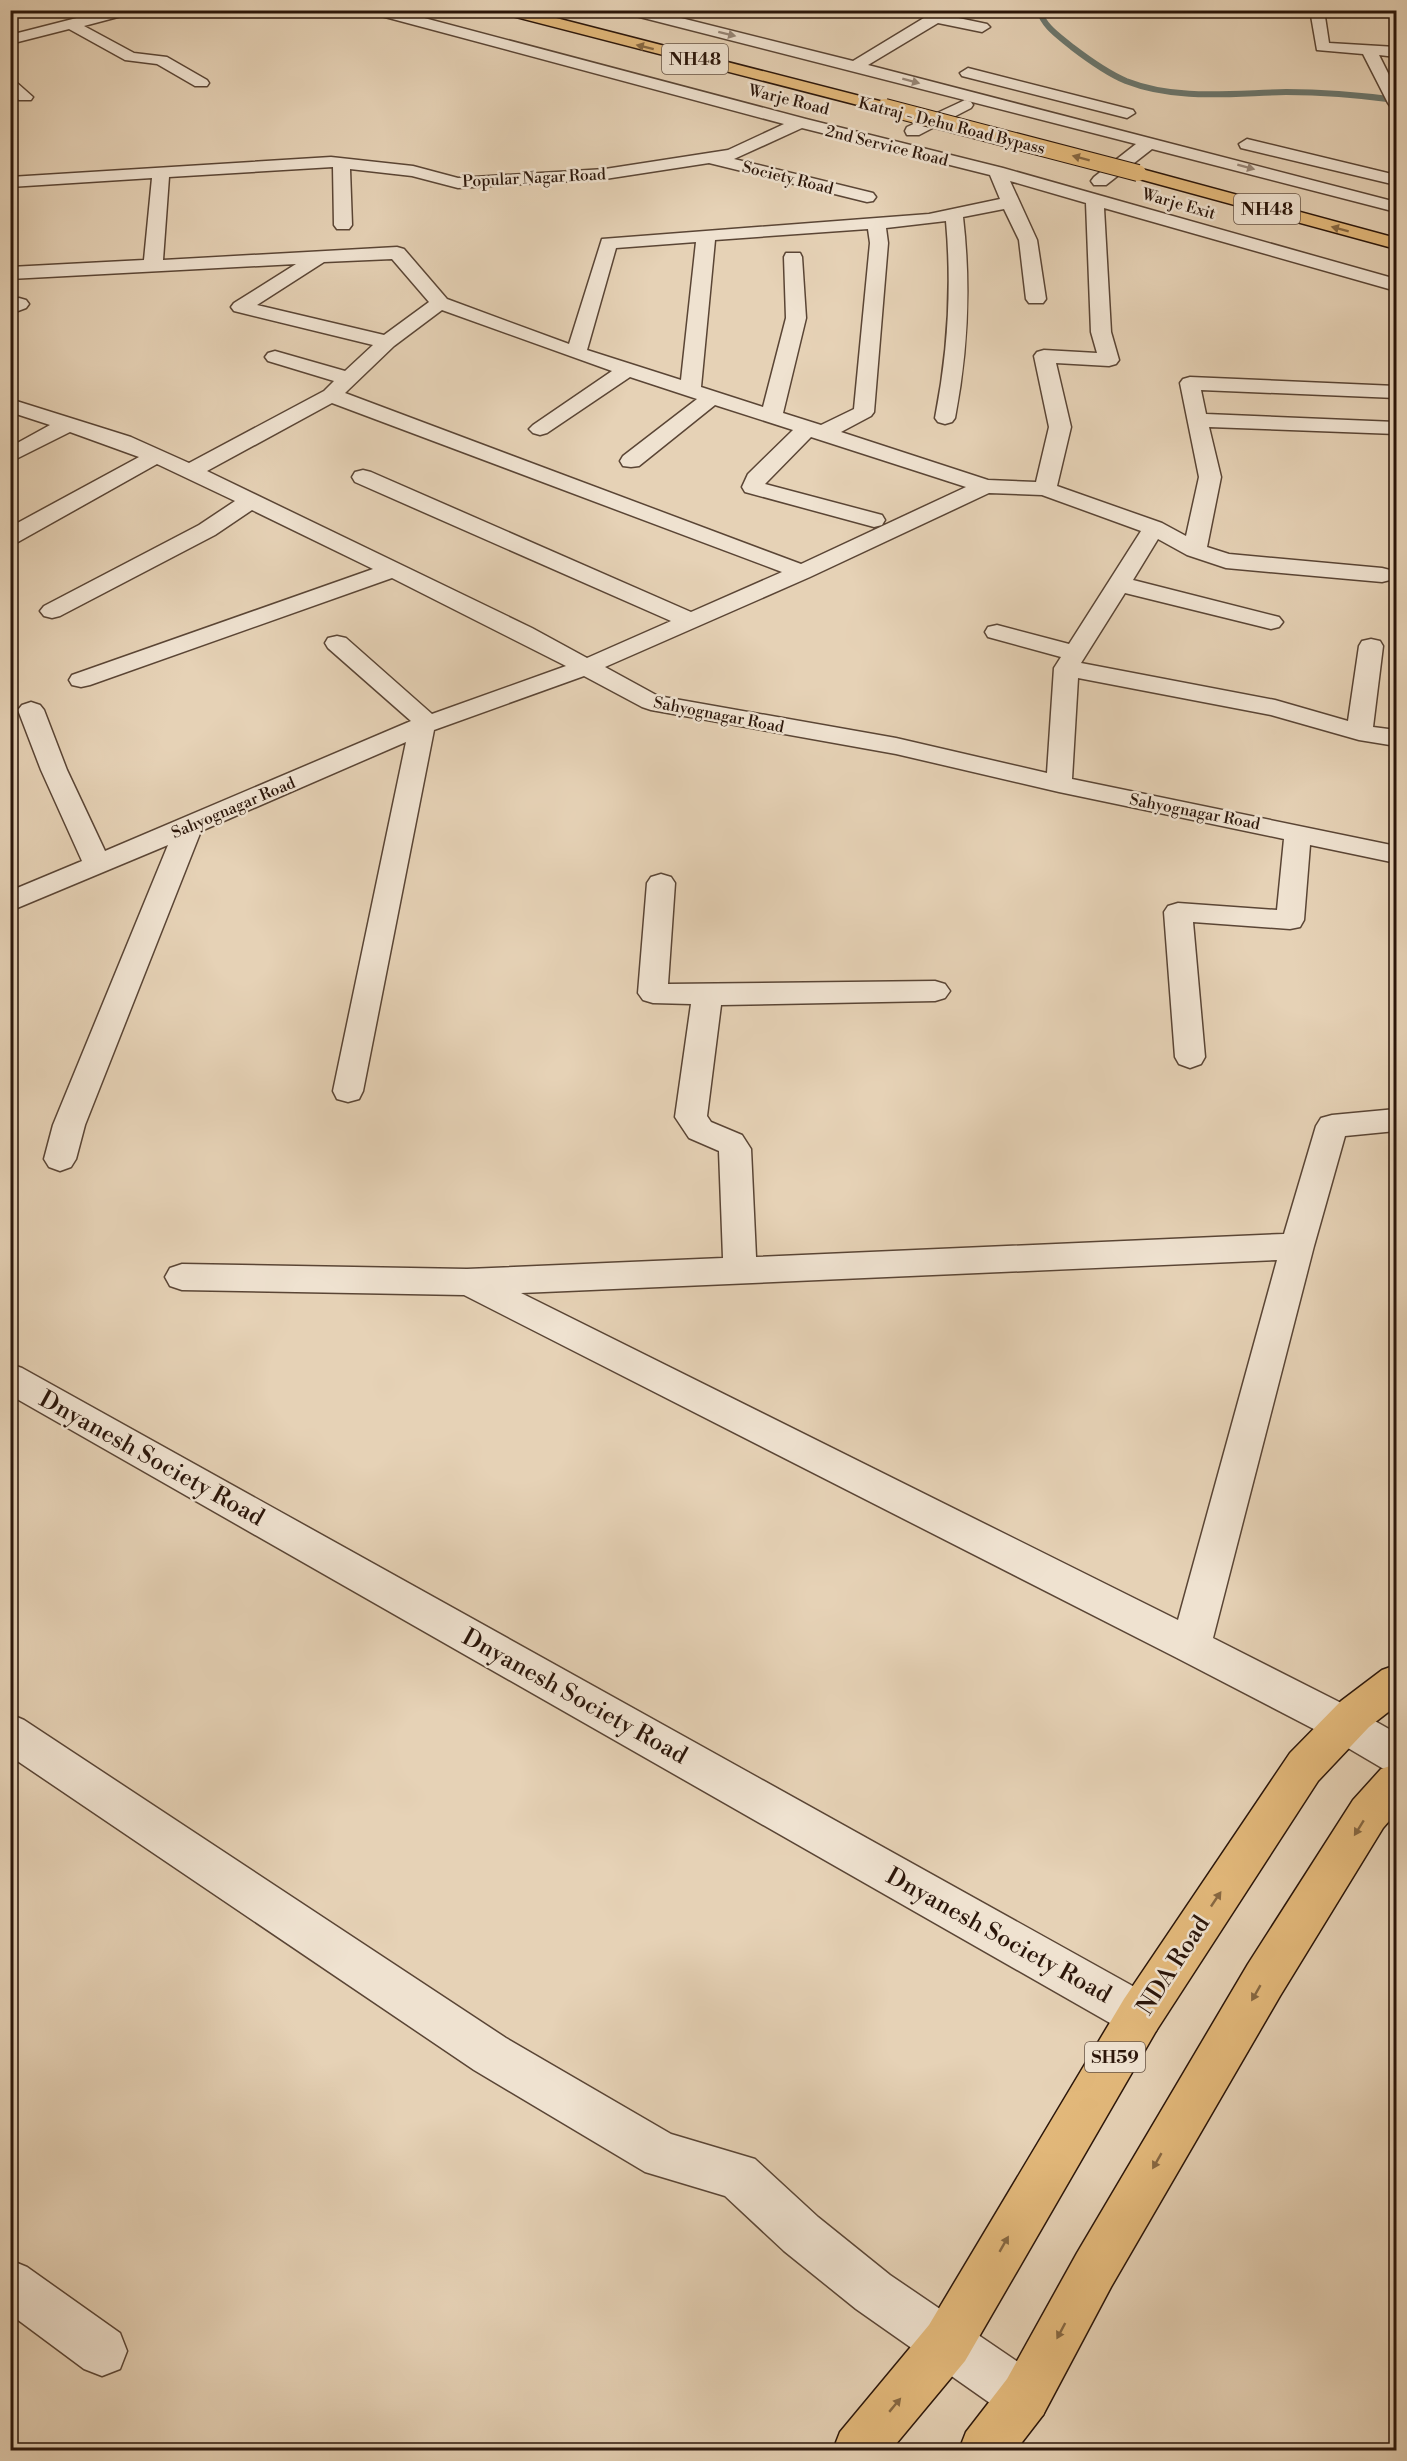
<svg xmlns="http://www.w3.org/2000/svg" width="1407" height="2461" font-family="'Libre Bodoni',serif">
  <rect width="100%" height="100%" fill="#e6d2b6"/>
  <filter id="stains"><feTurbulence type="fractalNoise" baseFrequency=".00333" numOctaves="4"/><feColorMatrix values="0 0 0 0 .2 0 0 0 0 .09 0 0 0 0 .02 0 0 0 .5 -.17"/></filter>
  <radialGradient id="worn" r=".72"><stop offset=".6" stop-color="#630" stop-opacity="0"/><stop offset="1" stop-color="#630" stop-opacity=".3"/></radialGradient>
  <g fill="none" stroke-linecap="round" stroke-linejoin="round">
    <!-- stream -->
    <path stroke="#6b776e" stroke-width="6" d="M1039,10c5,17 20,26 33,37 17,13 35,26 54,34 51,20 107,12 160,11 37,0 73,3 110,8"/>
    <defs>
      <path id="minor" d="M108,10h27l-2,3 -49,13 50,27 33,4 40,23 2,3 -2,3h-12l-38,-22 -32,-4 -56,-31 -59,15v-9z
        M368,10h26l412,109 197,49 393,111v12l-292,-83 7,124 8,28 -3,4 -7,2 -53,-3 15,64 -14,59 105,37 24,13 13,-59 -19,-94 3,-4 7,-2 206,9v12l-195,-8 5,24 190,8v12l-187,-7 12,50 -14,70 22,7 153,14 8,2 4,5 -4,5 -8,2 -156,-14 -39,-13 -29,-16 -25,41 146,37 4,5 -4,5 -8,2 -146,-36 -44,70 194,37 73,21 11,-75 3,-5 9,-2 9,2 3,5 -10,81 23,3v16l-37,-6 -88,-25 -193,-37 -6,101 324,67v17l-86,-18 -6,75 -4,7 -10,2 -97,-7 12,135 -4,7 -11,4 -11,-4 -4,-7 -11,-145 4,-6 10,-3 99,7 7,-71 -225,-47 -163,-38 -245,-44 -9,-3 -58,-31 -150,54 -71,361 -4,8 -11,3 -11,-3 -4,-8 73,-349 -205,89 -116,294 -9,34 -5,8 -11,4 -11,-4 -5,-8 9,-34 115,-280 -158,66v-20l72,-30 -41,-91 -23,-60 4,-5 9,-3 9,3 4,5 23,60 38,81 306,-130 -83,-73 -3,-5 3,-5 9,-2 9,2 86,76 134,-48 -174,-88 -302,107 -9,2 -9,-2 -3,-5 3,-5 301,-106 -121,-59 -37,25 -155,81 -8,2 -8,-2 -4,-5 4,-5 155,-81 36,-24 -78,-37 -139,78 -8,2v-17l129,-70 -69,-25 -60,30v-15l40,-22 -40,-13v-13l121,38 58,26 135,-72 10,-10 -66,-20 -3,-4 3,-4 7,-2 70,20 28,-26 -139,-34 -3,-4 3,-4 62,-39 -286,15v-12l134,-7 8,-82 -142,9v-10l321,-20 82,9 45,12 147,-9 123,-19 56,-26 -414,-111zM802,128l188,47 10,24 -71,15 -327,25 -33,105 -122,-45 -43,-50 -7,-2 -234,13 6,-83 164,-10 1,58 3,4h12l3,-4 -2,-56 62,7 46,12 147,-9 104,-16 158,39 6,-1 3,-4 -3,-4 -139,-34zM1010,181l76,22 5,129 6,21 -53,-3 -7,2 -3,4 15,71 -13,55 -48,-2 -147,-48 30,-16 3,-4 14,-169 -2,-15 60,-7c6,67 2,131 -11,197l3,4 7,2 7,-2 3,-4c13,-68 16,-132 8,-201l41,-8 15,31 7,59 3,4h14l3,-4 -9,-59zM868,229l2,14 -16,166 -33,16 -38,-12 23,-95 -4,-61 -2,-4h-14l-2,4 2,61 -23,89 -62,-20 14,-147zM696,242l-15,138 -94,-30 29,-102zM392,259l37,43 -45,33 -127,-30 67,-43zM442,310l170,61 -79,54 -4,4 4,4 7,2 7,-2 83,-56 67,22 -74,57 -3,5 3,5 8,1 8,-1 76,-61 78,25 -45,44 -6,13 3,5 129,35 8,-2 3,-5 -3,-5 -117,-31 46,-47 155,50 -165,77 -456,-171 49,-47zM332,403l450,169 -91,40 -320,-140 -8,-2 -8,2 -3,5 3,5 316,139 -84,37 -55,-30 -325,-157zM989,493l53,2 99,36 -72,113 -72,-19 -9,2 -3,5 3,5 73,20 -7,11 -7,105 -151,-35 -238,-42 -53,-29 205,-90z
        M622,10h27l204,51 84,-51h18l-6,6 38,8 3,3 -8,5 -44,-9 -70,42 528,137v10l-244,-63 -46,36h-12l-3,-4 3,-4 42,-33 -512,-131z
        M1310,10h14l5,33 67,4v10l-17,-2 17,34v19l-6,-2 -2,-3 -25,-49 -46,-4z
        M968,68l165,42 2,3 -8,5 -165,-42 -2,-3z
        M10,80l6,2 17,15 -2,3h-12l-9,-7z
        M965,100l6,2 2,3 -2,3 -52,27h-12l-2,-4 2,-4z
        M1247,139l149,36v10l-155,-37 -2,-4z
        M19,298l7,2 3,4 -3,4 -16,6v-13z
        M661,874l10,3 4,6 -7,101 267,-3 10,3 5,7 -5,7 -10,3 -214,4 -14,111 4,6 31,13 9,14 5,108 528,-23 32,-108 5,-8 11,-3 64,-6v22l-51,5 -31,110 -101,392 146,74 37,21v41l-14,-6 -51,-30 -154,-80 -713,-363 -282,-5 -12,-4 -5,-9 5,-9 12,-4 285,5 256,-11 -4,-107 -30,-13 -14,-21 16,-113 -38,-1 -10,-3 -5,-7 9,-110 4,-6zM1277,1260l-99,360 -657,-327z
        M10,1364l12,4 1134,631 6,16 -6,16 -16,6 -16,-6 -1114,-636z
        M10,1714l14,6 482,318 165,96 84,25 63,58 72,58 153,104 7,18 -7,18 -18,7 -18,-7 -151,-106 -72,-58 -59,-55 -80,-24 -171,-102 -464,-314z
        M10,2260l17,7 93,66 7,18 -7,18 -18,7 -18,-7 -74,-55z"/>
      <path id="major" d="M1396,1665v41l-27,21 -51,54 -162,250 -191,330 -74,89h-58l7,-18 89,-107 195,-326 166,-246 51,-52 41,-31z
        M1396,1764v49l-13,15 -103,168 -169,291 -68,128 -27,35h-57l7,-18 41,-53 70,-126 171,-289 105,-164 28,-31z"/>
      <path id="highway" d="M498,10h27l366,94 2,3 -8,5 -385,-99z
        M1138,168l258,70v11l-264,-72 -3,-4 3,-4z"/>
    </defs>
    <!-- minor casing -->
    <use href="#minor" stroke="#5a4535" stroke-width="3"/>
    <!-- major casing -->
    <use href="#major" stroke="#2b160a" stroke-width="3"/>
    <!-- highway casing -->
    <use href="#highway" stroke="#2b160a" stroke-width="3"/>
    <!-- minor -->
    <use href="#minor" fill="#efe2d0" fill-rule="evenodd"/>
    <!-- major -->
    <use href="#major" fill="#e3b97b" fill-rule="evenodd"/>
    <!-- highway -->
    <use href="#highway" fill="#e3b97b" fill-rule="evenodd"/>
    <defs>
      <path id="highway-bridge" d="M885,107l253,66"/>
    </defs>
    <!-- highway-bridge casing -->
    <use href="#highway-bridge" stroke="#2b160a" stroke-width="18" stroke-linecap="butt"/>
    <!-- highway-bridge -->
    <use href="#highway-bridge" stroke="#e3b97b" stroke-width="16"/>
  </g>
  <!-- one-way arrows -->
  <defs><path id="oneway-solid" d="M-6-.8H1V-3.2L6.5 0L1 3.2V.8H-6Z" transform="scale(1.5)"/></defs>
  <g fill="#978677">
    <use href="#oneway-solid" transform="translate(727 34) rotate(14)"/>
    <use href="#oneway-solid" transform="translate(911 81) rotate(15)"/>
    <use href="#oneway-solid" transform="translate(1246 167) rotate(15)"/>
  </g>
  <g fill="#876842">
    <use href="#oneway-solid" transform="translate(645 47) rotate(-166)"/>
    <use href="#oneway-solid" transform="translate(1081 158) rotate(-165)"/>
    <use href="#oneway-solid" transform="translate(1340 229) rotate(-165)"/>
    <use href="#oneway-solid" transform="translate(1359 1828) rotate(122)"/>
    <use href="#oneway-solid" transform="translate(1216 1899) rotate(-56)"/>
    <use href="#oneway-solid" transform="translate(1256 1993) rotate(120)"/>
    <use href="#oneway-solid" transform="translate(1157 2161) rotate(120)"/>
    <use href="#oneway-solid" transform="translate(1004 2244) rotate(-60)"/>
    <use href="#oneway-solid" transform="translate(1061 2331) rotate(118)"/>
    <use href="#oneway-solid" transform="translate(895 2405) rotate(-50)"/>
  </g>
  <g text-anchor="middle" stroke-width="5" stroke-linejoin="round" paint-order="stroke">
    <!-- far-street labels -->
    <g font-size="16" fill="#2b160a" stroke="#efe2d0">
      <text transform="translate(789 99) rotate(14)" y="6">Warje Road</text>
      <text transform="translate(952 125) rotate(14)" y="6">Katraj - Dehu Road Bypass</text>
      <text transform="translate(887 145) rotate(14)" y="6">2nd Service Road</text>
      <text transform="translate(534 177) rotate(-3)" y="6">Popular Nagar Road</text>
      <text transform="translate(788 177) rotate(14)" y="6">Society Road</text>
      <text transform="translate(1179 203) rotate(16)" y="6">Warje Exit</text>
      <text transform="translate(719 714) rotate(11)" y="6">Sahyognagar Road</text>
      <text transform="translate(233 807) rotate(-23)" y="6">Sahyognagar Road</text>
      <text transform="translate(1195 811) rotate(11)" y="6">Sahyognagar Road</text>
    </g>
    <!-- shield labels -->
    <g fill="#efe2d0" stroke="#665345" stroke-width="1.5">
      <rect x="662" y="44" width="66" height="30" rx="4.5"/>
      <rect x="1234" y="194" width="66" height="30" rx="4.5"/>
      <rect x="1085" y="2042" width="60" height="30" rx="4.5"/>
    </g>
    <g font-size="18" font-weight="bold" fill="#2b160a">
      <text x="695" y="65">NH48</text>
      <text x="1267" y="215">NH48</text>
      <text x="1115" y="2063">SH59</text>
    </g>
    <!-- near-street labels -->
    <g font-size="24" fill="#2b160a" stroke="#efe2d0">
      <text transform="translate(152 1458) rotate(29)" y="8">Dnyanesh Society Road</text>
      <text transform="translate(575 1696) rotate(29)" y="8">Dnyanesh Society Road</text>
      <text transform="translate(999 1935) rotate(29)" y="8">Dnyanesh Society Road</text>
      <text transform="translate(1173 1965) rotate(-57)" y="8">NDA Road</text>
    </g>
  </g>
  <!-- margin -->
  <rect width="1407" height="2461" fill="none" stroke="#e6d2b6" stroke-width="36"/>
  <rect x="12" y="12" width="1383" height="2437" fill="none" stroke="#2b160a" stroke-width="3"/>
  <rect x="18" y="18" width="1371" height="2425" fill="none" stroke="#2b160a" stroke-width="1.5"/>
  <rect width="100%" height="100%" filter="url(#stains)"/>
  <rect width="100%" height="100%" fill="url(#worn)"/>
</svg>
